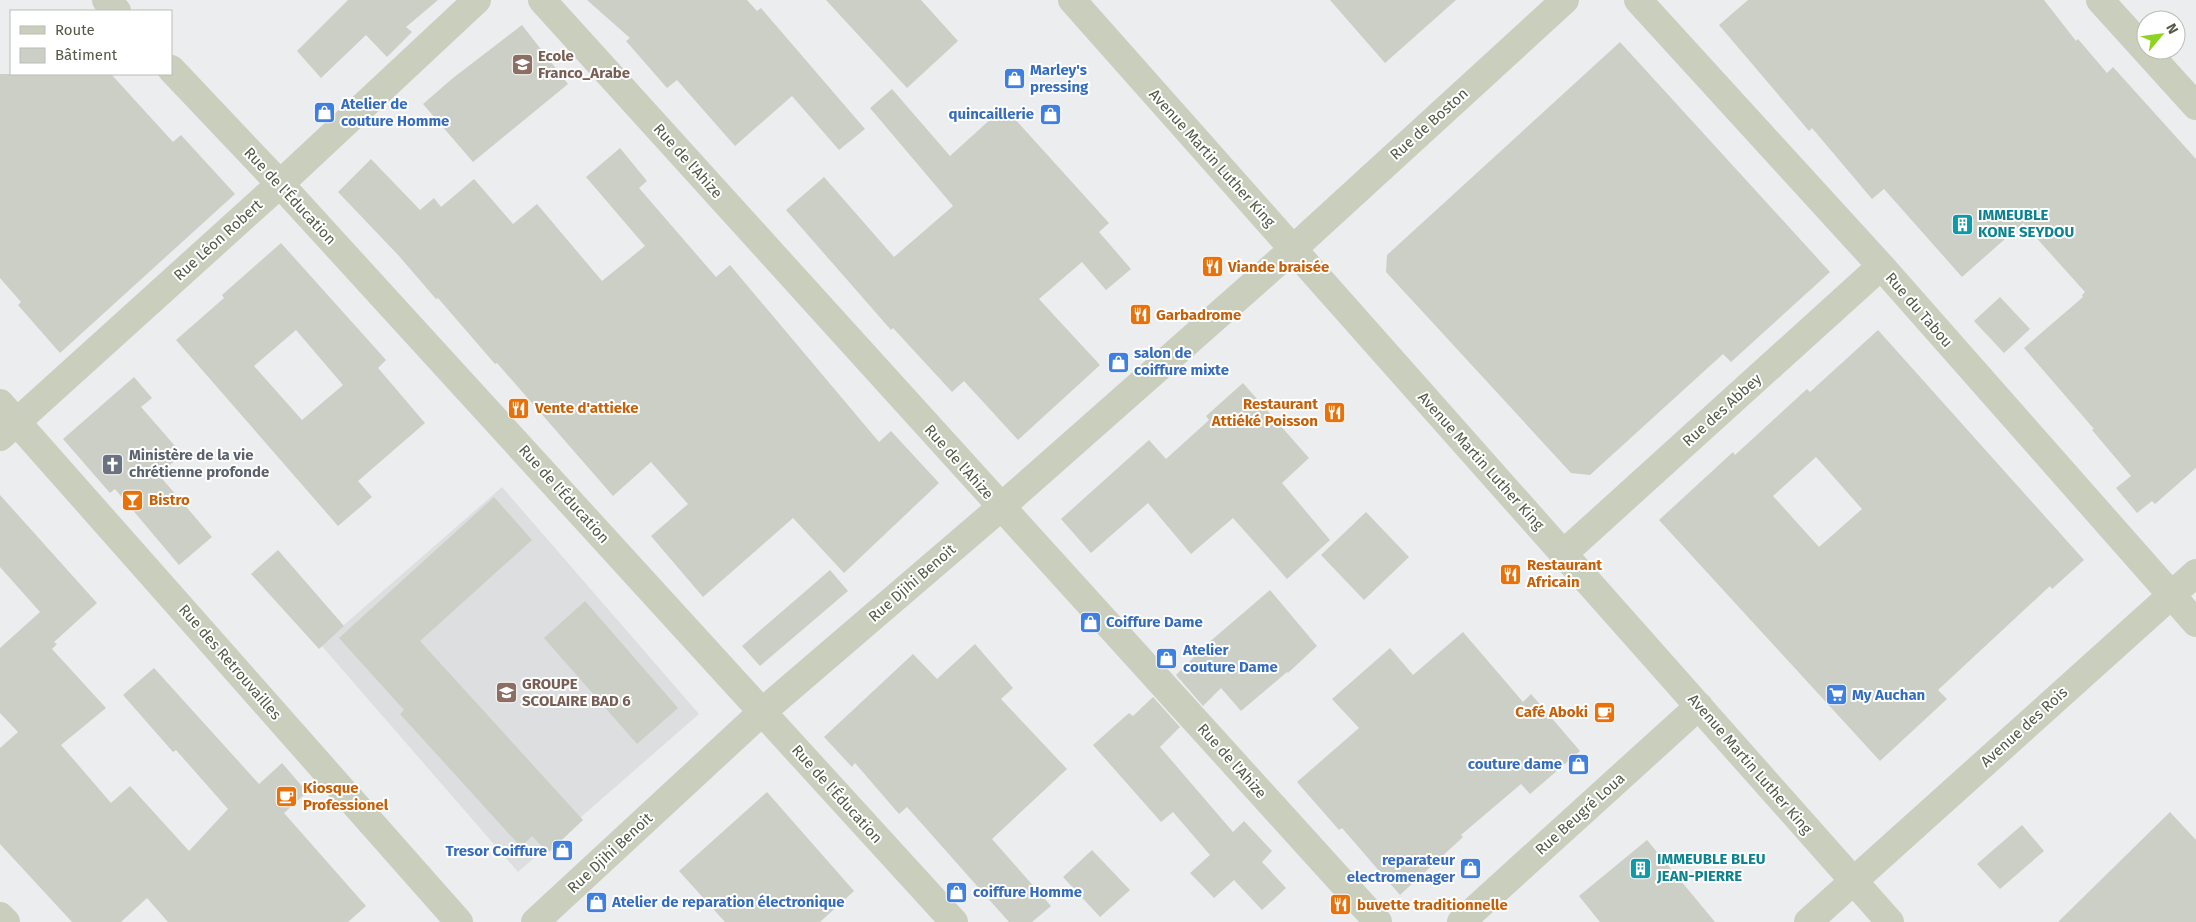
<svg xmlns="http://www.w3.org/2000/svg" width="2196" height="922" font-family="'Fira Sans',sans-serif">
  <rect width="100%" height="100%" fill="#ecedef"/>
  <!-- education -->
  <path fill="#dddee0" d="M502,487l197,227 -181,158 -197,-227z"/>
  <!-- building -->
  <path fill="#cbcfc6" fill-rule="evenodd" d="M348,0h90l-32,27 6,5 -25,25 -21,-22 -45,43 -24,-27z
    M587,0h160l10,11 4,-3 104,121 -26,21 -47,-54 -57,50 -58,-66 -10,8 -41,-47 4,-3z
    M826,0h95l37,41 -51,47z
    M1330,0h126l-71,63z
    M1748,0h296l32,41 2,-2 29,34 6,-6 83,92v309l-41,36 -3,-3 -15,12 -21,-25 15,-12 -39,-46 2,-1 -70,-81 59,-51 -1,-2 3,-3 -62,-69 -61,54 -78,-88 -12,10 -60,-71 -3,3 -90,-106z
    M522,25l46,59 -95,78 -50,-58 30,-26z
    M1620,42l210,230 -99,90 -8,-8 -133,121 -19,-2 -185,-201 1,-17z
    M0,74h111l62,68 8,-7 54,59 -175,159 -42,-48 3,-3 -21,-24z
    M892,89l58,67 54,-49 105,116 -10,9 32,37 -25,21 -24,-28 -43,37 61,66 -82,75 -54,-59 -12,11 -59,-64 -2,2 -105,-120 38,-33 70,80 59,-51 -83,-98z
    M620,148l27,33 -8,7 77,89 14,-12 149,177 12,-11 48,52 -95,90 -51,-55 -90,79 -52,-61 37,-32 -37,-42 -38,34 -116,-133 -2,1 -57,-66 -2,1 -37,-43 -61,-64 33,-33 49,51 14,-12 7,9 33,-28 39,45 24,-20 65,77 43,-35 -59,-69z
    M281,243l105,117 -8,8 47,55 -67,58 14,16 -34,29 -162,-186 48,-42 -2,-3zM296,330l47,55 -41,35 -48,-54z
    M2000,297l30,32 -26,24 -30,-32z
    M1878,330l206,230 -32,29 -2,-3 -112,104 9,9 -67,62 -221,-241 74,-68 2,3 72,-66 3,3zM1816,457l46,52 -43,38 -46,-51z
    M134,377l18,21 -11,9 41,47 -23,21 53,62 -33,28 -64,-76 -5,4 -47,-54z
    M1243,383l66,75 -27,25 48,57 -43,39 -54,-61 -42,36 -43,-51 -57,50 -30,-34 88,-79 17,19 43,-39 -3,-4z
    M0,495l97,108 -43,39 3,2 -5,5 54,59 -45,37 50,58 19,-17 59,65 39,-42 -52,-59 -3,2 -50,-57 31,-27 105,116 23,-21 25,29 -23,21 82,93 -18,16h-180l-21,-24 -26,24h-49l-72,-78v-96l18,-16 -18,-19v-65l40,-36 -40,-45z
    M494,497l38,43 -112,101 163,179 -35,33 -16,-17 -11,11 -121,-133 4,-4 -65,-72z
    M1366,512l43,45 -45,43 -43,-45z
    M278,550l66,76 -25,23 -68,-75z
    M830,570l18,21 -88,75 -18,-20z
    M1270,590l47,56 -29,27 -1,-1 -46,39 -20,-23 -18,18 -27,-31 18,-18 -1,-1z
    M585,601l93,107 -41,36 -93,-106z
    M1463,632l60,70 8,-8 49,57 -50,43 -9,-10 -60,51 2,2 -63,58 -58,-67 -3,2 -42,-48 62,-54 -27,-29 58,-51 23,27z
    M975,644l38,44 -12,11 66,70 -75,70 59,67 -19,16h-23l-102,-115 -8,7 -44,-51 -3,4 -28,-30 89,-83 24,25z
    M1153,697l27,30 -20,20 73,85 11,-11 28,30 -10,11 24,26 -24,22 -28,-30 -20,18 -24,-25 20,-18 -37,-43 -12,10 -68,-77 36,-32 4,3z
    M767,792l87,99 -34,31h-95l-46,-51z
    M2170,812l26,28v82h-138z
    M2022,825l22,26 -44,38 -23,-25z
    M1647,840l68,82h-115l-21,-26z
    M1092,850l38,40 -30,27 -37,-40z"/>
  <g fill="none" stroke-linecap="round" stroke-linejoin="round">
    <!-- minor -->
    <path stroke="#c9cebd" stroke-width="28" d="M106,0l11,11
      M542,0l836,922
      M1072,0l818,922
      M1638,0l243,266 315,357
      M2100,0l96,106
      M171,69l109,115 674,738
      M0,403l459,519
      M0,437l280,-253 197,-184
      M1563,554l318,-288
      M0,916l6,6
      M535,922l227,-210 239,-205 292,-258 272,-249
      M1461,922l238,-216
      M1808,922l388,-349"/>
  </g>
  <!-- icons -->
  <defs>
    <symbol id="school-square" viewBox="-11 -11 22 22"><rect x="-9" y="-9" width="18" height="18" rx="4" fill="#8d6e63" stroke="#fff"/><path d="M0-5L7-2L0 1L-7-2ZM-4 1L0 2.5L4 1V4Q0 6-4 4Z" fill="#fff"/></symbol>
    <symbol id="shop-square" viewBox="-11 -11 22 22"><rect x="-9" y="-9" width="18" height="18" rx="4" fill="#3f7fe0" stroke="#fff"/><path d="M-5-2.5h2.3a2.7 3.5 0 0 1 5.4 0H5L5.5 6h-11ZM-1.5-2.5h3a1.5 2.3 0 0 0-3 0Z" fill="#fff"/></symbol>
    <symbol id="building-square" viewBox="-11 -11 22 22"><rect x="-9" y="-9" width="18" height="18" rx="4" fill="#0f9aa8" stroke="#fff"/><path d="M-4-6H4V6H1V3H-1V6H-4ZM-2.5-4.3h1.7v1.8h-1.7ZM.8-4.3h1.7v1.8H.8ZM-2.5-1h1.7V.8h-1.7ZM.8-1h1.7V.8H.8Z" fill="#fff"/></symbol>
    <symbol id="restaurant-square" viewBox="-11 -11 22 22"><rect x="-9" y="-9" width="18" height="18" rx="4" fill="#e8710a" stroke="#fff"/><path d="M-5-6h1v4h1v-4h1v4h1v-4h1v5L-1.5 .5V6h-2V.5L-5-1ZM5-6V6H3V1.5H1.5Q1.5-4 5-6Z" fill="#fff"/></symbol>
    <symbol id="church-square" viewBox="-11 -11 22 22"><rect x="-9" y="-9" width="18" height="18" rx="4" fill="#6b7280" stroke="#fff"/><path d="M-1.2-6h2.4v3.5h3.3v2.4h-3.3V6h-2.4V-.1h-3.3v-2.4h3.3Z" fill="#fff"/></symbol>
    <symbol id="bar-square" viewBox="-11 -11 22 22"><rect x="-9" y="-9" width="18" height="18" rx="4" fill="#e8710a" stroke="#fff"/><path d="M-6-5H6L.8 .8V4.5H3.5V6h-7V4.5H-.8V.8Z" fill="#fff"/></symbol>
    <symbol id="supermarket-square" viewBox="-11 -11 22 22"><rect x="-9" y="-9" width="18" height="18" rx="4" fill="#3f7fe0" stroke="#fff"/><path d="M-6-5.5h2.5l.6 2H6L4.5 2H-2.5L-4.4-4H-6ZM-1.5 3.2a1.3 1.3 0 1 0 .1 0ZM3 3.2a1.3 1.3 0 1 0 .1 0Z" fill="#fff"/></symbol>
    <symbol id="cafe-square" viewBox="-11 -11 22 22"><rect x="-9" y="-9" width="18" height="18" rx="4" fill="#e8710a" stroke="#fff"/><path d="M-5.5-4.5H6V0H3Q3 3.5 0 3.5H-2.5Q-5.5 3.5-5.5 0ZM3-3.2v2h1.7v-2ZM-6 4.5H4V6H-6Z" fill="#fff"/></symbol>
  </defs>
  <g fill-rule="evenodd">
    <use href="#school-square" x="510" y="52" width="25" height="25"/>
    <use href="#shop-square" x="1002" y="66" width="25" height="25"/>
    <use href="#shop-square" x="312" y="100" width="25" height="25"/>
    <use href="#shop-square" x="1038" y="102" width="25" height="25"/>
    <use href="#building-square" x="1950" y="212" width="25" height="25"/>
    <use href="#restaurant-square" x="1200" y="254" width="25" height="25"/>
    <use href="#restaurant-square" x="1128" y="302" width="25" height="25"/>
    <use href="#shop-square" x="1106" y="350" width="25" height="25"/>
    <use href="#restaurant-square" x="506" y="396" width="25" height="25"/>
    <use href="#restaurant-square" x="1322" y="400" width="25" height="25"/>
    <use href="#church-square" x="100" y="452" width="25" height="25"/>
    <use href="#bar-square" x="120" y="488" width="25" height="25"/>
    <use href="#restaurant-square" x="1498" y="562" width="25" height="25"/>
    <use href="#shop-square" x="1078" y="610" width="25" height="25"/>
    <use href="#shop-square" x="1154" y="646" width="25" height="25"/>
    <use href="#school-square" x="494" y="680" width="25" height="25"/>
    <use href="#supermarket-square" x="1824" y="682" width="25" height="25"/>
    <use href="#cafe-square" x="1592" y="700" width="25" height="25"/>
    <use href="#shop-square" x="1566" y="752" width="25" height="25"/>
    <use href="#cafe-square" x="274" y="784" width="25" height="25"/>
    <use href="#shop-square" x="550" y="838" width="25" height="25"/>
    <use href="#building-square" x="1628" y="856" width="25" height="25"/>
    <use href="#shop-square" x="1458" y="856" width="25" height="25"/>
    <use href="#shop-square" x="944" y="880" width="25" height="25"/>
    <use href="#shop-square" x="584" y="890" width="25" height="25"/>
    <use href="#restaurant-square" x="1328" y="892" width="25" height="25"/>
  </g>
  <g text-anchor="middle" stroke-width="4" stroke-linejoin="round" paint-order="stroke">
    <!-- education labels -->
    <g font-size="15" font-weight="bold" fill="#785e54" stroke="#fff" text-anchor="start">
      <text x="538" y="61">Ecole<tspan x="538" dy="17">Franco_Arabe</tspan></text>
      <text x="522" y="689">GROUPE<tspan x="522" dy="17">SCOLAIRE BAD 6</tspan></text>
    </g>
    <!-- shop labels -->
    <g font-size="15" font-weight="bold" fill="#366cbe" stroke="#fff" text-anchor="start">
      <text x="1030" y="75">Marley's<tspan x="1030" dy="17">pressing</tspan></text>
      <text x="341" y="109">Atelier de<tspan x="341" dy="17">couture Homme</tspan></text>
      <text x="1034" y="119" text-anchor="end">quincaillerie</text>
      <text x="1134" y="358">salon de<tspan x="1134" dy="17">coiffure mixte</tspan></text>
      <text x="1106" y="627">Coiffure Dame</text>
      <text x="1183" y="655">Atelier<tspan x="1183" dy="17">couture Dame</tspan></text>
      <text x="1852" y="700">My Auchan</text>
      <text x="1562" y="769" text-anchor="end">couture dame</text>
      <text x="547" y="856" text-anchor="end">Tresor Coiffure</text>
      <text x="1455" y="865" text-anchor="end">reparateur<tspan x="1455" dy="17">electromenager</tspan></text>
      <text x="973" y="897">coiffure Homme</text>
      <text x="612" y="907">Atelier de reparation électronique</text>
    </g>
    <!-- street labels -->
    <g font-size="15" fill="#535945" stroke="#fff">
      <text transform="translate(1429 124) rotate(-42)" y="5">Rue de Boston</text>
      <text transform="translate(1212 158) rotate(48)" y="5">Avenue Martin Luther King</text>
      <text transform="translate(688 161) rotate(48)" y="5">Rue de l'Ahize</text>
      <text transform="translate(290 196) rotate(47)" y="5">Rue de l'Éducation</text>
      <text transform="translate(218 240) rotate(-42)" y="5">Rue Léon Robert</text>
      <text transform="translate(1919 310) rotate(49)" y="5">Rue du Tabou</text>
      <text transform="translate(1722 410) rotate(-42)" y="5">Rue des Abbey</text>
      <text transform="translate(1481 461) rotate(48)" y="5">Avenue Martin Luther King</text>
      <text transform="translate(959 462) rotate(48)" y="5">Rue de l'Ahize</text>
      <text transform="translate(564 494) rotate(48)" y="5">Rue de l'Éducation</text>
      <text transform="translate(912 583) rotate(-41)" y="5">Rue Djihi Benoit</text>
      <text transform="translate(230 662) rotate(49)" y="5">Rue des Retrouvailles</text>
      <text transform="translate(2024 727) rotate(-42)" y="5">Avenue des Rois</text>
      <text transform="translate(1232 761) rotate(48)" y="5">Rue de l'Ahize</text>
      <text transform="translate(1750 764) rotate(49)" y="5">Avenue Martin Luther King</text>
      <text transform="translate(837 794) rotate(48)" y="5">Rue de l'Éducation</text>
      <text transform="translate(1580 814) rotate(-42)" y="5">Rue Beugré Loua</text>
      <text transform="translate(610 853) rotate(-43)" y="5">Rue Djihi Benoit</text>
    </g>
    <!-- culture labels -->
    <g font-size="15" font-weight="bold" fill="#0d838f" stroke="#fff" text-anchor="start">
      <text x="1978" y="220">IMMEUBLE<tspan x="1978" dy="17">KONE SEYDOU</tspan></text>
      <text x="1657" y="864">IMMEUBLE BLEU<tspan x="1657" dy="17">JEAN-PIERRE</tspan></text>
    </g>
    <!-- food labels -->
    <g font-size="15" font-weight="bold" fill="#c56008" stroke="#fff" text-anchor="start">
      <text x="1228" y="272">Viande braisée</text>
      <text x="1156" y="320">Garbadrome</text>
      <text x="1318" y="409" text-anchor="end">Restaurant<tspan x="1318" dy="17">Attiéké Poisson</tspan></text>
      <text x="535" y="413">Vente d'attieke</text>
      <text x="149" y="505">Bistro</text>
      <text x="1527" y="570">Restaurant<tspan x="1527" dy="17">Africain</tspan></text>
      <text x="1588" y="717" text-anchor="end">Café Aboki</text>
      <text x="303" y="793">Kiosque<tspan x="303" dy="17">Professionel</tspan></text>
      <text x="1357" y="910">buvette traditionnelle</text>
    </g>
    <!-- worship labels -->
    <g font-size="15" font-weight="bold" fill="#5b616d" stroke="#fff" text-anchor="start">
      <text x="129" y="460">Ministère de la vie<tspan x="129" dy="17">chrétienne profonde</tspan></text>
    </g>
  </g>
  <!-- legend -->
  <rect x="10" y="10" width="162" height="65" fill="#ffffff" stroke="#babdb5"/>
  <rect x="20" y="26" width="25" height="8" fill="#c9cebd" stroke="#babdb5"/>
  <text x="55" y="35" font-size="15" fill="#535945">Route</text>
  <rect x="20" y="48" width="25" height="15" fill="#cbcfc6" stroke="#babdb5"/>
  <text x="55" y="60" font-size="15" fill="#535945">Bâtiment</text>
  <!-- north arrow -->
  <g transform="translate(2161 35) rotate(61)"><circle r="24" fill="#ffffff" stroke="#babdb5"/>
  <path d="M0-4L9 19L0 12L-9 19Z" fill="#8dd421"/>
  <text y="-8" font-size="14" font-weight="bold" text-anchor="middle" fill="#535945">N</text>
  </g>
</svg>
